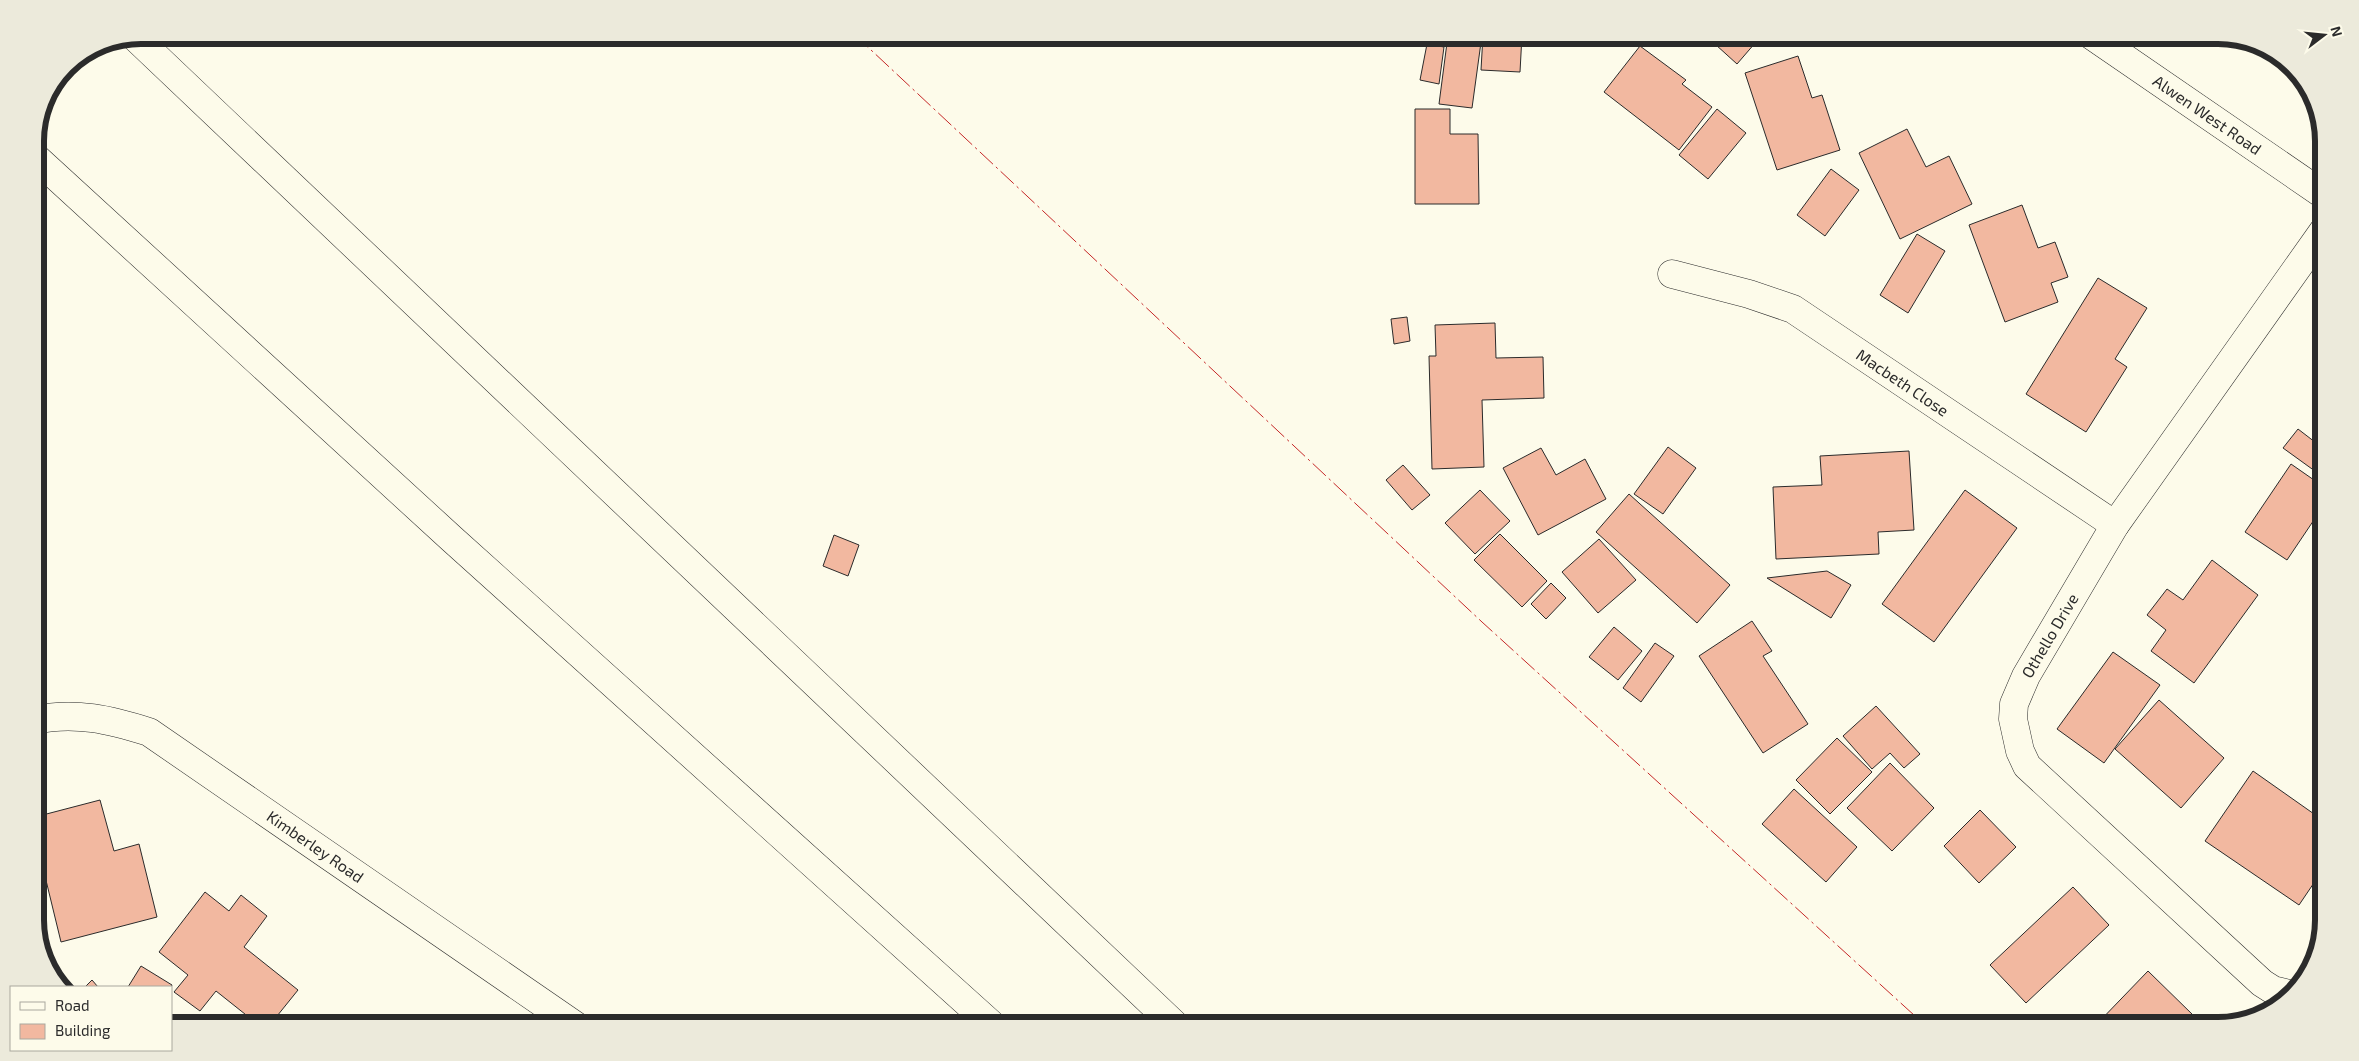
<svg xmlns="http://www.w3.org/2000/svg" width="2359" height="1061" font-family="'Exo 2',sans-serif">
  <rect width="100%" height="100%" fill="#fdfbea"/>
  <!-- building -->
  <path fill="#f2b8a0" stroke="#2b2b2b" d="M1448,35h34l-10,73 -33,-4z
    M1483,35h39l-2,37 -39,-2z
    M1705,35h57l-25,29z
    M1427,44l17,3 -5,37 -19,-4z
    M1640,46l46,34 -4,4 30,23 -33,43 -75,-58z
    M1798,56l14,42 10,-3 18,55 -63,20 -32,-97z
    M1415,109h35v25h28l1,70h-64z
    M1717,109l29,24 -38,46 -29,-24z
    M1907,129l19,38 23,-11 23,48 -72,35 -41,-86z
    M1831,169l28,21 -34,46 -28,-21z
    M2022,205l16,43 17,-6 13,35 -17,6 7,19 -53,20 -36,-97z
    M1917,234l28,17 -37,62 -28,-18z
    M2098,278l49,30 -32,51 12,8 -41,65 -60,-38z
    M1407,317l3,24 -16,3 -3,-25z
    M1495,323l1,35 47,-1 1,41 -62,2 2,67 -52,2 -3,-113h7l-1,-31z
    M2298,429l26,20v18l-5,7 -36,-26z
    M1668,447l28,21 -33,46 -29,-20z
    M1541,448l15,27 29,-16 21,40 -68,36 -35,-67z
    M1909,451l5,79 -36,2 1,22 -103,5 -3,-72 49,-2 -2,-29z
    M2291,464l33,23v18l-37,55 -42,-28z
    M1403,465l27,30 -18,15 -26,-30z
    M1480,490l30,31 -35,33 -30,-31z
    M1965,490l52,38 -83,114 -52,-38z
    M1629,494l101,91 -33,38 -101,-91z
    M1500,534l47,47 -25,26 -48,-47z
    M834,535l25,10 -11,31 -25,-10z
    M1599,539l37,41 -38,33 -36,-41z
    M2212,560l46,35 -64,88 -43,-32 15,-21 -19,-15 20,-26 16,11z
    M1827,571l24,14 -20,33 -64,-40z
    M1551,583l15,15 -20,21 -15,-15z
    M1752,621l20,30 -9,5 45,68 -45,29 -64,-97z
    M1614,627l28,24 -24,29 -29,-23z
    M1655,643l19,13 -33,46 -18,-14z
    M2113,652l47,33 -56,78 -47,-34z
    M2159,700l65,58 -43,50 -66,-59z
    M1876,706l44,48 -16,14 -14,-15 -18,16 -29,-33z
    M1837,738l35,34 -42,42 -34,-34z
    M1890,763l44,45 -42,43 -45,-43z
    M2253,771l71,50v47l-25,37 -94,-64z
    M1794,789l63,58 -31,35 -64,-58z
    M100,800l14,51 25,-7 18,73 -96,25 -26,-107v-18z
    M1980,810l36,37 -37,36 -35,-37z
    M2073,887l36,38 -83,78 -36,-38z
    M205,892l24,19 12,-16 26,21 -23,31 54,43 -29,36h-9l-44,-35 -16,20 -26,-19 14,-17 -29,-23z
    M141,966l31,19 -1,2h-43z
    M2148,971l45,44 -11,11h-87z
    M92,980l6,7h-13z"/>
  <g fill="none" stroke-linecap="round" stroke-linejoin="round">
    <defs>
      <g id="minor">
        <path id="s1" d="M2091,35l233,160"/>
        <path id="s2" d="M1672,274l77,20 44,15 322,216"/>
        <path id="s3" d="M35,720c40,-9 76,0 114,12l427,294"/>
        <path id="s4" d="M2289,994l-16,-4 -11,-7 -235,-217 -7,-15 -7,-32 1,-15 12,-28 89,-151 209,-295"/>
      </g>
      <path id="highway" d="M134,36l1042,990
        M35,157l417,382 541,487"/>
    </defs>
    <!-- minor casing -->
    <use href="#minor" stroke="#2b2b2b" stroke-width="29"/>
    <!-- highway casing -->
    <use href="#highway" stroke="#2b2b2b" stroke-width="29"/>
    <!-- minor -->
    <use href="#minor" stroke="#fdfbea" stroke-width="28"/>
    <!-- highway -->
    <use href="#highway" stroke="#fdfbea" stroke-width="28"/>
    <!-- power -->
    <path stroke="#c62828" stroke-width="1" stroke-dasharray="18 4 2.5 4" stroke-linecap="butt" d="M855,35l627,587 444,404"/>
  </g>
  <g text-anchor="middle" stroke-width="4" stroke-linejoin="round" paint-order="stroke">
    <!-- street labels -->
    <g font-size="16" fill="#2b2b2b" stroke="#fdfbea">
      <text dy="6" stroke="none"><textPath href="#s1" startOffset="141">Alwen West Road</textPath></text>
      <text dy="6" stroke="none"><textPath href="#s2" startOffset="258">Macbeth Close</textPath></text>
      <text dy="6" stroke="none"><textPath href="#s4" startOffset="491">Othello Drive</textPath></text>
      <text dy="6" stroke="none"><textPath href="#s3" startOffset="318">Kimberley Road</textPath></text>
    </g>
  </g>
  <!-- crop -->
  <path d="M0 0H2359V1061H0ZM141 44H2218A97 97 0 0 1 2315 141V920A97 97 0 0 1 2218 1017H141A97 97 0 0 1 44 920V141A97 97 0 0 1 141 44Z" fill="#eceadb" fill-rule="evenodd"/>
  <path fill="none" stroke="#2b2b2b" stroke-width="6" d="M141 44H2218A97 97 0 0 1 2315 141V920A97 97 0 0 1 2218 1017H141A97 97 0 0 1 44 920V141A97 97 0 0 1 141 44Z"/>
  <!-- legend -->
  <rect x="10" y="986" width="162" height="65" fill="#fdfbea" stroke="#a9a89e"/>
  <rect x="20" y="1002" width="25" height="8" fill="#fdfbea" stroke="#a9a89e"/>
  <text x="55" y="1011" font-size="15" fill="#2b2b2b">Road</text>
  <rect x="20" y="1024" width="25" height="15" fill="#f2b8a0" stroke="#a9a89e"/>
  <text x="55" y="1036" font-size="15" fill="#2b2b2b">Building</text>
  <!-- north arrow -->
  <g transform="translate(2324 35) rotate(74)" stroke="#fdfbea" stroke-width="4" paint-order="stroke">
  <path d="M0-4L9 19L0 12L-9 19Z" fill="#2b2b2b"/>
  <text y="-8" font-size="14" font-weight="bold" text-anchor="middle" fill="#2b2b2b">N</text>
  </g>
</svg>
